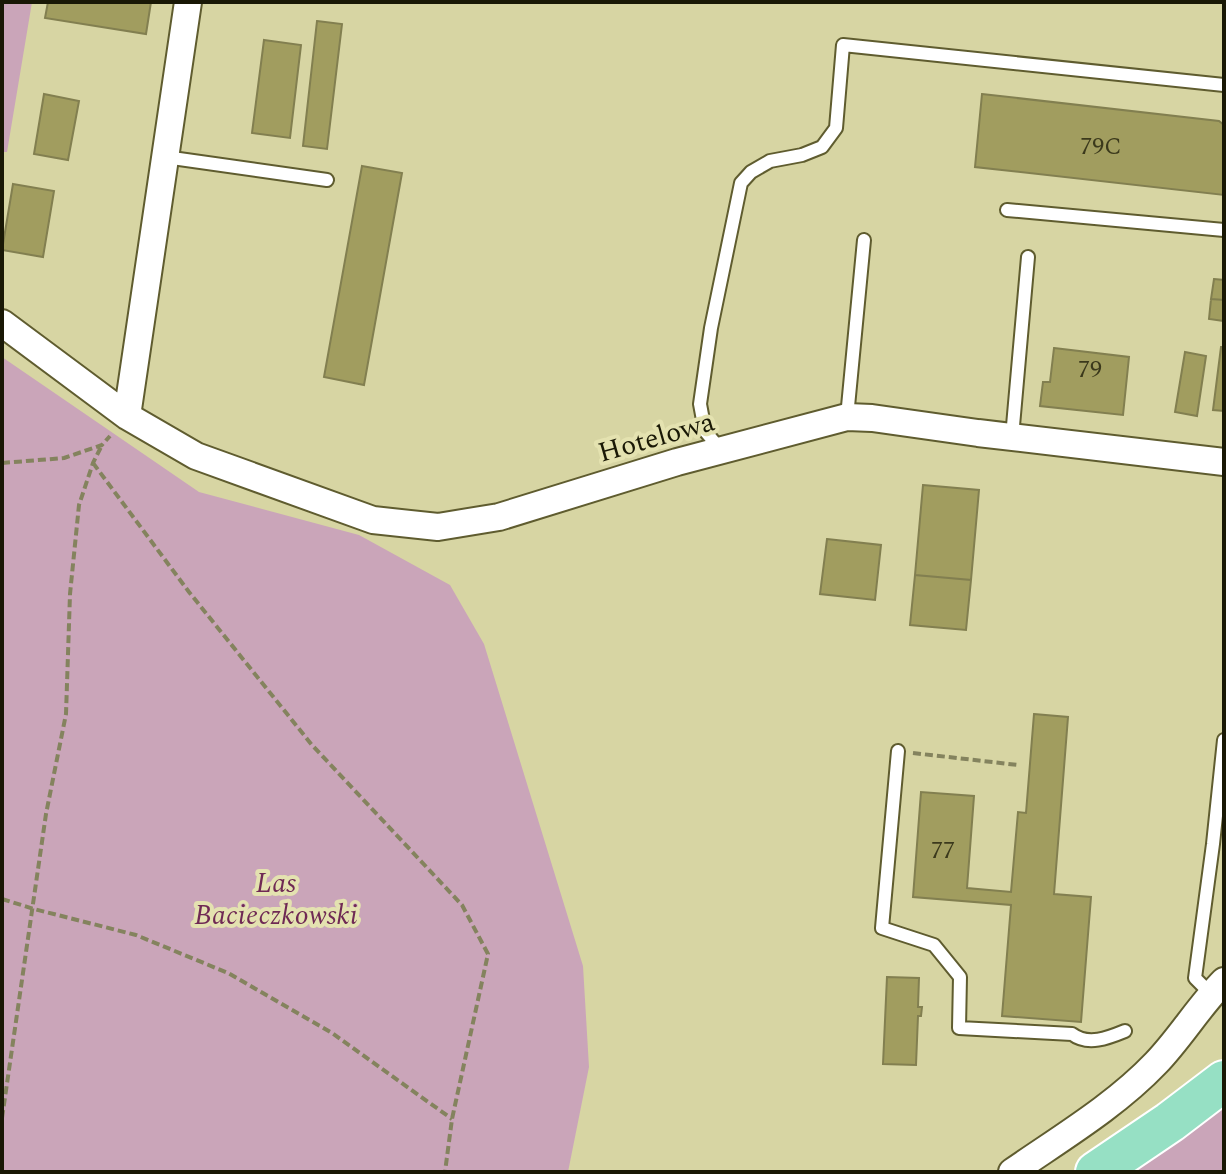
<svg xmlns="http://www.w3.org/2000/svg" width="1226" height="1174" font-family="Spectral,serif">
  <rect width="100%" height="100%" fill="#d7d5a3"/>
  <!-- green -->
  <path fill="#caa5b9" d="M2,2h30l-25,150h-5z
    M2,357l197,135 160,43 91,50 34,59 99,322 6,101 -21,105h-566z
    M1224,1092v80h-106z"/>
  <!-- building -->
  <path fill="#a19d5f" stroke="#827f50" stroke-width="2" d="M48,2h103l-5,32 -101,-16z
    M317,21l25,3 -15,125 -24,-3z
    M264,40l37,5 -11,93 -38,-5z
    M44,94l35,7 -11,59 -34,-6z
    M982,94l237,27 5,4v70l-249,-28z
    M362,166l40,7 -38,212 -40,-8z
    M13,184l41,7 -11,66 -41,-7z
    M1214,279l10,1v20l-13,-1z
    M1211,299l13,1v21l-15,-2z
    M1221,347h3v64l-11,-1z
    M1054,348l75,9 -6,58 -83,-9 3,-24h7z
    M1185,352l21,4 -9,60 -22,-4z
    M923,485l56,5 -8,90 -56,-5z
    M827,539l54,6 -6,55 -55,-6z
    M915,575l56,5 -5,50 -56,-5z
    M1034,714l34,3 -14,177 37,3 -10,125 -79,-6 9,-111 -98,-8 8,-105 53,4 -7,92 44,4 7,-80 8,1z
    M887,977l32,1 -1,29h4l-1,9h-3l-2,49 -33,-1z"/>
  <g fill="none" stroke-linecap="round" stroke-linejoin="round">
    <defs>
      <path id="service" d="M165,157l162,23
        M1007,210l217,20
        M847,417l17,-177
        M1012,437l16,-180
        M721,450l-16,-19 -5,-27 11,-76 30,-145 10,-11 19,-11 32,-6 20,-8 14,-19 7,-83 381,40
        M898,751l-16,177 52,17 26,32 -1,51 113,6c16,12 36,4 53,-3
        M1211,994l-16,-16 18,-134 11,-104"/>
      <path id="minor" d="M2,323l125,93 69,40 177,64 65,7 61,-10 178,-55 170,-45 25,1 106,15 246,29
        M127,416l61,-414
        M1012,1172c49,-34 103,-66 144,-109 25,-26 43,-57 68,-82"/>
      <path id="primary" d="M1096,1172l74,-50 54,-41"/>
    </defs>
    <!-- service casing -->
    <use href="#service" stroke="#5f5c2f" stroke-width="16"/>
    <!-- minor casing -->
    <use href="#minor" stroke="#5f5c2f" stroke-width="30"/>
    <!-- primary casing -->
    <use href="#primary" stroke="#fff" stroke-width="44"/>
    <!-- path -->
    <path stroke="#84835e" stroke-width="4" stroke-dasharray="8 4" stroke-linecap="butt" d="M2,463l62,-5 38,-13 8,-9
      M93,463l96,129 123,153 150,160 26,49 -36,165 -7,53
      M913,753l105,12
      M2,899l32,10 102,26 92,38 104,60 120,86
      M2,1118l44,-304 20,-100 4,-120 9,-89 14,-42 9,-18"/>
    <!-- service -->
    <use href="#service" stroke="#fff" stroke-width="12"/>
    <!-- minor -->
    <use href="#minor" stroke="#fff" stroke-width="26"/>
    <!-- primary -->
    <use href="#primary" stroke="#96e0c4" stroke-width="40"/>
  </g>
  <g text-anchor="middle" stroke-width="8" stroke-linejoin="round" paint-order="stroke">
    <!-- number labels -->
    <g font-size="24" fill="#3b391c">
      <text x="1101" y="154">79C</text>
      <text x="1090" y="377">79</text>
      <text x="943" y="858">77</text>
    </g>
    <!-- street labels -->
    <g font-size="28" fill="#191805" stroke="#e4e2b0">
      <text transform="translate(656 436) rotate(-16)" y="10">Hotelowa</text>
    </g>
    <!-- park labels -->
    <g font-size="28" font-style="italic" fill="#6f2954" stroke="#e4e2b0">
      <text x="276" y="892">Las<tspan x="276" dy="32">Bacieczkowski</tspan></text>
    </g>
  </g>
  <!-- border -->
  <rect width="1226" height="1174" fill="none" stroke="#191805" stroke-width="8"/>
</svg>
